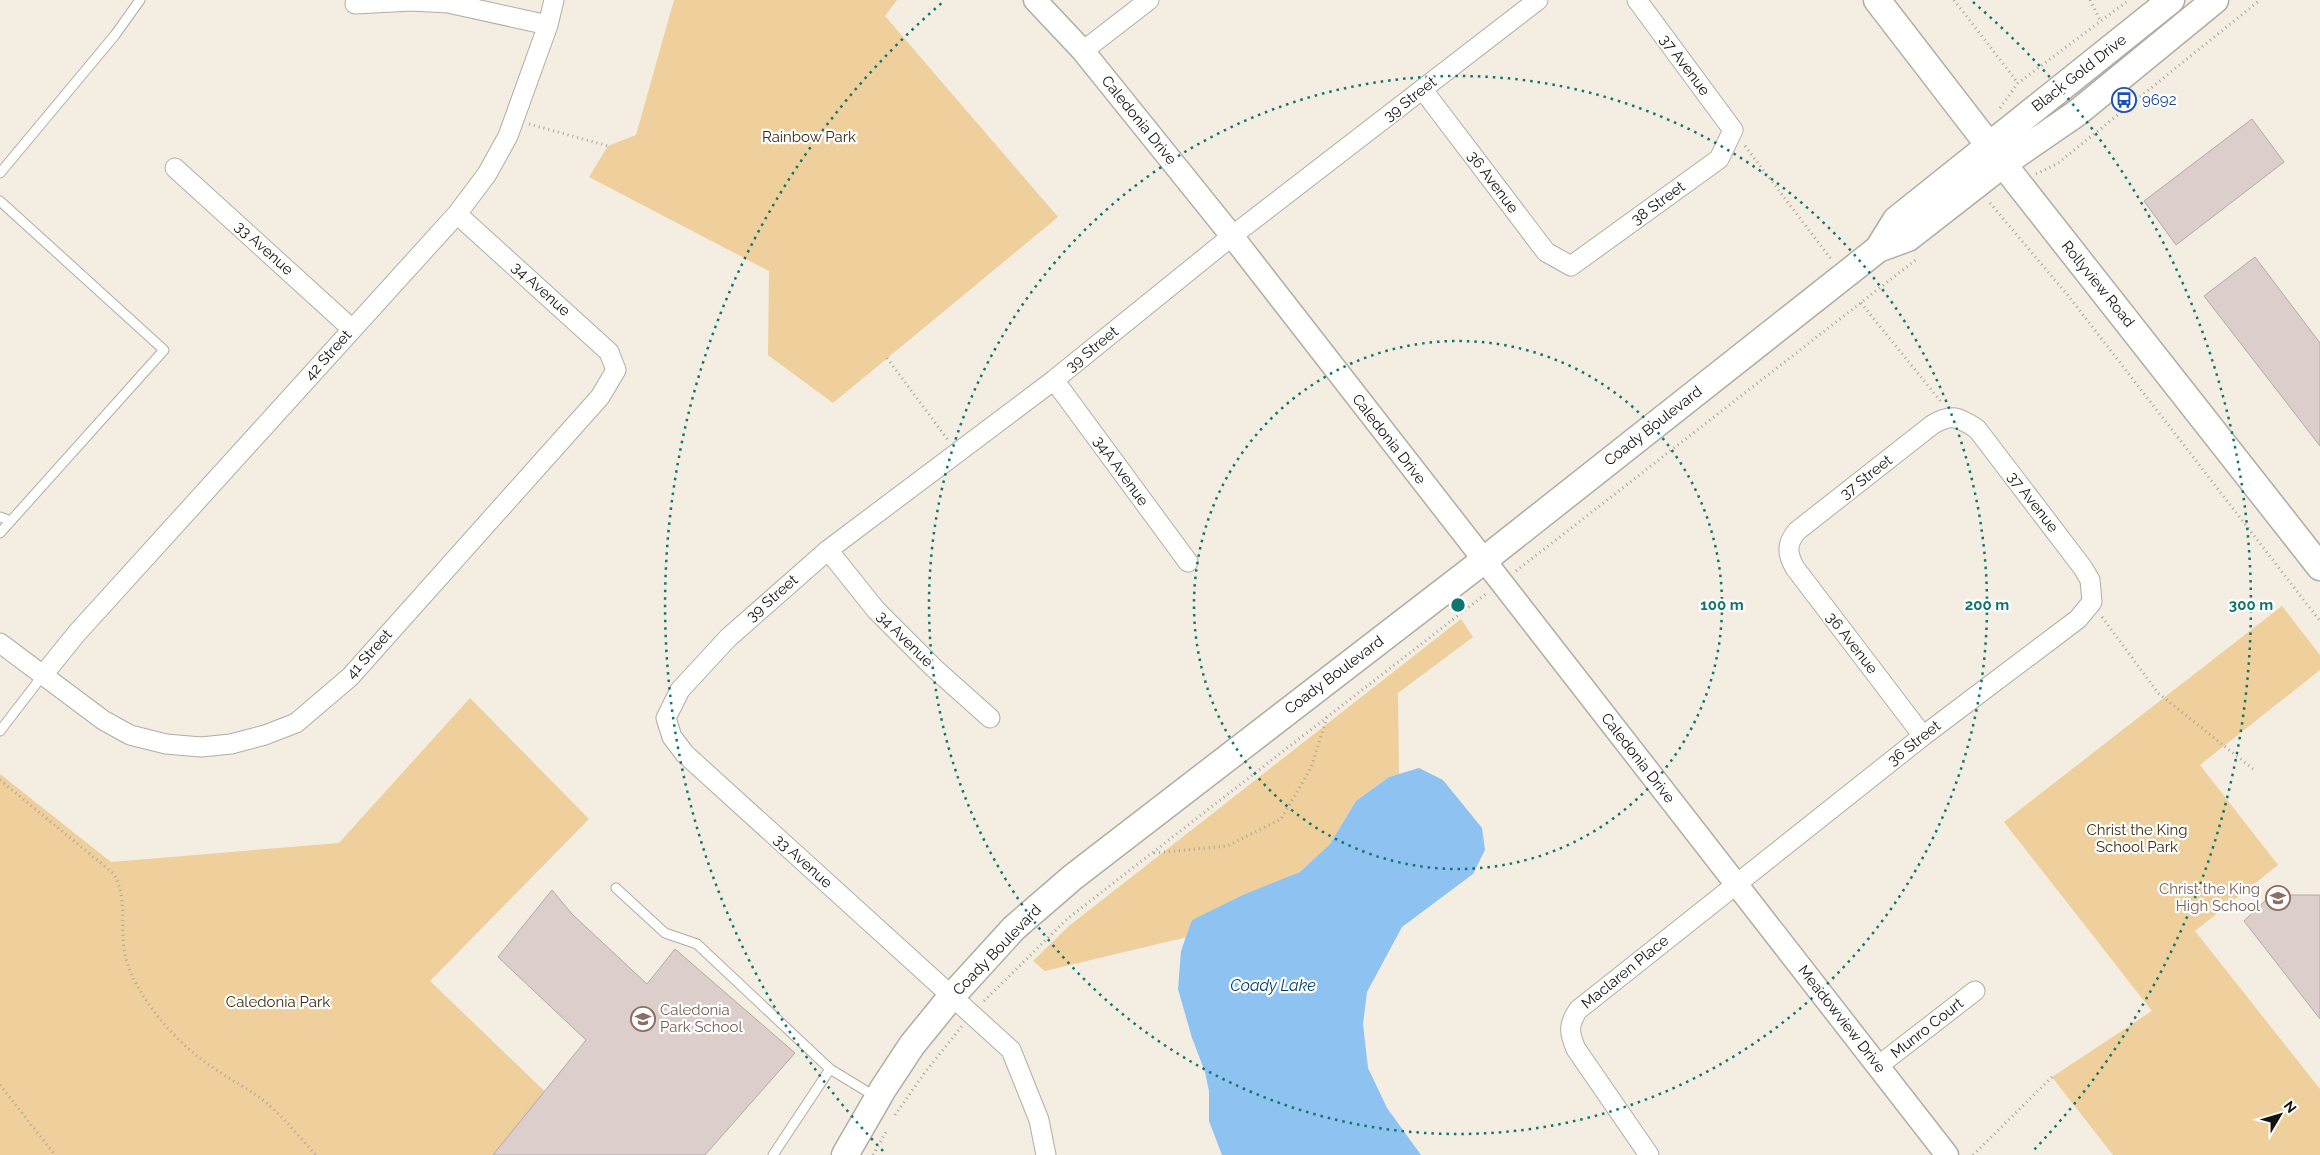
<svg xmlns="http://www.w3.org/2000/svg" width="2320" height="1155" font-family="Raleway,sans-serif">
  <rect width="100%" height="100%" fill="#f4ede2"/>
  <!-- green -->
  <path fill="#efcf9b" d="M674,0h223l-12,16 173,201 -225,186 -65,-48 1,-84 -180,-94 19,-31 28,-11z
    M2282,606l38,49v15l-120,95 78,100 -83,66 125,158v66h-207l-61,-78 100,-66 -148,-189z
    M1461,619l12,18 -75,56 1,81 -10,3 -33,24 -26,43 -30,28 -108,48 -5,17 -142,34 -12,-10 36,-35z
    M470,698l119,121 -159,162 181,174h-611v-381l111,88 228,-19z"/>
  <!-- water -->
  <path fill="#8ec2f1" d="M1419,768l24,12 39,48 3,22 -12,24 -71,53 -35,65 -4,32 5,44 19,40 34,47h-199l-13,-34v-30l-4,-19 -13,-34 -14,-49 3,-38 11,-31 51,-25 57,-23 30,-28 26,-43 33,-24z"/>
  <!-- building -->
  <path fill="#dccecb" stroke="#b6a9a6" d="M2252,119l32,43 -108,83 -32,-44z
    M2255,257l65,86v103l-116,-150z
    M552,890l20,24 75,70 28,-35 120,104 -90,102h-212l93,-115 -88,-83z
    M2271,895h49v124l-76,-98z"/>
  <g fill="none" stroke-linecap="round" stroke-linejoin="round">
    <defs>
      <path id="service" d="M0,173l115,-138 25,-35
        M0,201l164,149 -164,183
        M0,517l11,4
        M0,731l43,-56
        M616,888l49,45 32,11 133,125
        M773,1155l57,-86 46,28"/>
      <path id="minor" d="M355,4l57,-3 36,2 100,22
        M1083,51l66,-51
        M1423,90l123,162 25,14 148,-107 14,-29 -96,-130
        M175,168l177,161
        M1054,380l134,182
        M828,550l48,60 58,58 56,50
        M0,643l103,77 27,15 36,9 35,3 30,-3 34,-9 31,-12 54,-46 250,-280 16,-27 -7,-18 -152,-138
        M43,675l34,-42 380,-419 30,-40 21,-38 40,-111 6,-25
        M1878,1066l97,-75
        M1046,1155l-7,-35 -28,-70 -326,-296 -13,-17 -6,-19 14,-28 48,-52 100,-88 226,-170 178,-144 306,-236
        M1649,1155l-73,-106c-7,-16 -8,-24 2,-39l345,-274 155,-117 14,-17 -2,-22 -7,-12 -106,-139c-18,-12 -26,-16 -45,-4l-135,106c-11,13 -10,23 -2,37l128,168"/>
      <path id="tertiary" d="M1035,0l48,51 149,185 715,919"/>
      <path id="secondary" d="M1877,0l141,183 302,384
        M1878,249l18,-29 275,-220
        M845,1155l38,-66 29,-44 39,-48 63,-69 59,-51 410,-316 395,-312 30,-11 95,-74 74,-51 138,-113"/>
    </defs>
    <!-- service casing -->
    <use href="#service" stroke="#b3aca2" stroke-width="11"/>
    <!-- minor casing -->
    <use href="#minor" stroke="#b3aca2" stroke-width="21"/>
    <!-- tertiary casing -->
    <use href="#tertiary" stroke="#b3aca2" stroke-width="25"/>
    <!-- secondary casing -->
    <use href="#secondary" stroke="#b3aca2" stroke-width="29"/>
    <!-- path -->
    <path stroke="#aaa49c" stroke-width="3" stroke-dasharray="1 4" stroke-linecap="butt" d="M1954,0l64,83
      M2090,0l11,22
      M2000,108l18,-25 111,-83
      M529,124l79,22
      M1745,146l86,113
      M2036,174l21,-10 203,-164
      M1990,203l80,95 250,323
      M1861,303l81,100
      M887,358l61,82
      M1516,571l401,-312
      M2102,617l56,76 95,76
      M0,780l114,94c11,21 8,39 9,62 0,18 6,36 15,51 16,29 44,59 71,78 18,13 37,22 54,35 20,16 36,37 53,55
      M1154,853l73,-7 54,-27 30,-51 16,-51
      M984,1001l83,-82 420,-326
      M0,1085l55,70
      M895,1115l28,-40 39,-49
      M873,1155l13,-23
      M1973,1155l79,-78"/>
    <!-- service -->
    <use href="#service" stroke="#fff" stroke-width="9"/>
    <!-- minor -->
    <use href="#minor" stroke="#fff" stroke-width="19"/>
    <!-- tertiary -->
    <use href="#tertiary" stroke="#fff" stroke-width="22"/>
    <!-- secondary -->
    <use href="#secondary" stroke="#fff" stroke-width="26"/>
  </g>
  <!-- distance rings -->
  <g fill="none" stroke="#0f766e" stroke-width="2.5" stroke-dasharray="2.5 5">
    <circle cx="1458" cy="605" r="264"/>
    <circle cx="1458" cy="605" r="529"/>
    <path d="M883 1151A793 793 0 0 1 943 2M1973 2A793 793 0 0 1 2033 1151"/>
  </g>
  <!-- icons -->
  <defs>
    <symbol id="bus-ring" viewBox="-11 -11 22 22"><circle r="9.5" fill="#fff" stroke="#1a4fb4" stroke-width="1.5"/><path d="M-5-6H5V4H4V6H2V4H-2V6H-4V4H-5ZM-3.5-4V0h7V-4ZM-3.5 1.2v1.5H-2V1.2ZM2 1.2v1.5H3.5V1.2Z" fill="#1a4fb4"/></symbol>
    <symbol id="school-ring" viewBox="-11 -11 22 22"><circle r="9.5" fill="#fff" stroke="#8d6e63" stroke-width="1.5"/><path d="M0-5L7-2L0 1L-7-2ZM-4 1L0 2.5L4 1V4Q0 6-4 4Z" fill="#8d6e63"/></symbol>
  </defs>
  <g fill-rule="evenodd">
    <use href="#bus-ring" x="2110" y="86" width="28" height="28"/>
    <use href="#school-ring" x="2264" y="884" width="28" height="28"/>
    <use href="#school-ring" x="629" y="1005" width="28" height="28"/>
  </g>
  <g text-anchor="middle" stroke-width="4.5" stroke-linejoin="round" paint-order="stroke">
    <!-- street labels -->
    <g font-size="15" fill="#15130f" stroke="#fff">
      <text transform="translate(1685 65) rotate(53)" y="5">37 Avenue</text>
      <text transform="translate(2079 73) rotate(-38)" y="5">Black Gold Drive</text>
      <text transform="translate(1410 99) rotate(-38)" y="5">39 Street</text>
      <text transform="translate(1139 120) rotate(51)" y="5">Caledonia Drive</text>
      <text transform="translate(1493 182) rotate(53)" y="5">36 Avenue</text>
      <text transform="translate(1658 203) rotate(-36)" y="5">38 Street</text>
      <text transform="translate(264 248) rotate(42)" y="5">33 Avenue</text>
      <text transform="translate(2098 284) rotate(51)" y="5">Rollyview Road</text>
      <text transform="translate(541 289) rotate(42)" y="5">34 Avenue</text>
      <text transform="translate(1092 349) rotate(-39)" y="5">39 Street</text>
      <text transform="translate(328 355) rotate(-48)" y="5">42 Street</text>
      <text transform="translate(1653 426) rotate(-38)" y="5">Coady Boulevard</text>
      <text transform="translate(1389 439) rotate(52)" y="5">Caledonia Drive</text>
      <text transform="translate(1121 471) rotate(54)" y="5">34A Avenue</text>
      <text transform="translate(1866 477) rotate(-38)" y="5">37 Street</text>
      <text transform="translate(2033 502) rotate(52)" y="5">37 Avenue</text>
      <text transform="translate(772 598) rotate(-41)" y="5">39 Street</text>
      <text transform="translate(905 639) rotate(45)" y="5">34 Avenue</text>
      <text transform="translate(1852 643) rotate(52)" y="5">36 Avenue</text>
      <text transform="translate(369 654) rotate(-48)" y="5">41 Street</text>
      <text transform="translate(1334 675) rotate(-37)" y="5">Coady Boulevard</text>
      <text transform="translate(1914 743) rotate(-38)" y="5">36 Street</text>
      <text transform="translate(1638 758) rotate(52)" y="5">Caledonia Drive</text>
      <text transform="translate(803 861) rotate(42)" y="5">33 Avenue</text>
      <text transform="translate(997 950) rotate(-46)" y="5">Coady Boulevard</text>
      <text transform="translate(1625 972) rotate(-39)" y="5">Maclaren Place</text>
      <text transform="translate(1842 1019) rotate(52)" y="5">Meadowview Drive</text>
      <text transform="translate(1927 1028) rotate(-38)" y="5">Munro Court</text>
    </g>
    <!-- transit labels -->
    <g font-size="15" fill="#164399" stroke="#fff" text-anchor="start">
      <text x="2142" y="105">9692</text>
    </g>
    <!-- park labels -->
    <g font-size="15" fill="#3d2d12" stroke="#fff">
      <text x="809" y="142">Rainbow Park</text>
      <text x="2137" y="835">Christ the King<tspan x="2137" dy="17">School Park</tspan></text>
      <text x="278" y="1007">Caledonia Park</text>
    </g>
    <!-- education labels -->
    <g font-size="15" fill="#785e54" stroke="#fff" text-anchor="end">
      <text x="2260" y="894">Christ the King<tspan x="2260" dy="17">High School</tspan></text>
      <text x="660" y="1015" text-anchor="start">Caledonia<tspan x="660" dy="17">Park School</tspan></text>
    </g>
    <!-- water labels -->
    <g font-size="16" font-style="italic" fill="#003e69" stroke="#fff">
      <text x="1273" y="991">Coady Lake</text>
    </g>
  </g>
  <circle cx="1458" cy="605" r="8" fill="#0f766e" stroke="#fff" stroke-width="2.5"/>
  <g font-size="15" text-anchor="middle" font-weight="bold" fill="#0f766e" stroke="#fff" stroke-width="4.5" stroke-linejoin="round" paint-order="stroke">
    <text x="1722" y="610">100 m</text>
    <text x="1987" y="610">200 m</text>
    <text x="2251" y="610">300 m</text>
  </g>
  <!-- north arrow -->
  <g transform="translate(2280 1115) rotate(52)" stroke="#ffffff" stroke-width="4" paint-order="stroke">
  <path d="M0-4L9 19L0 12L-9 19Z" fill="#15130f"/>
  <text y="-8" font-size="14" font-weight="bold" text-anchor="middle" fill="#15130f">N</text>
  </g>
</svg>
